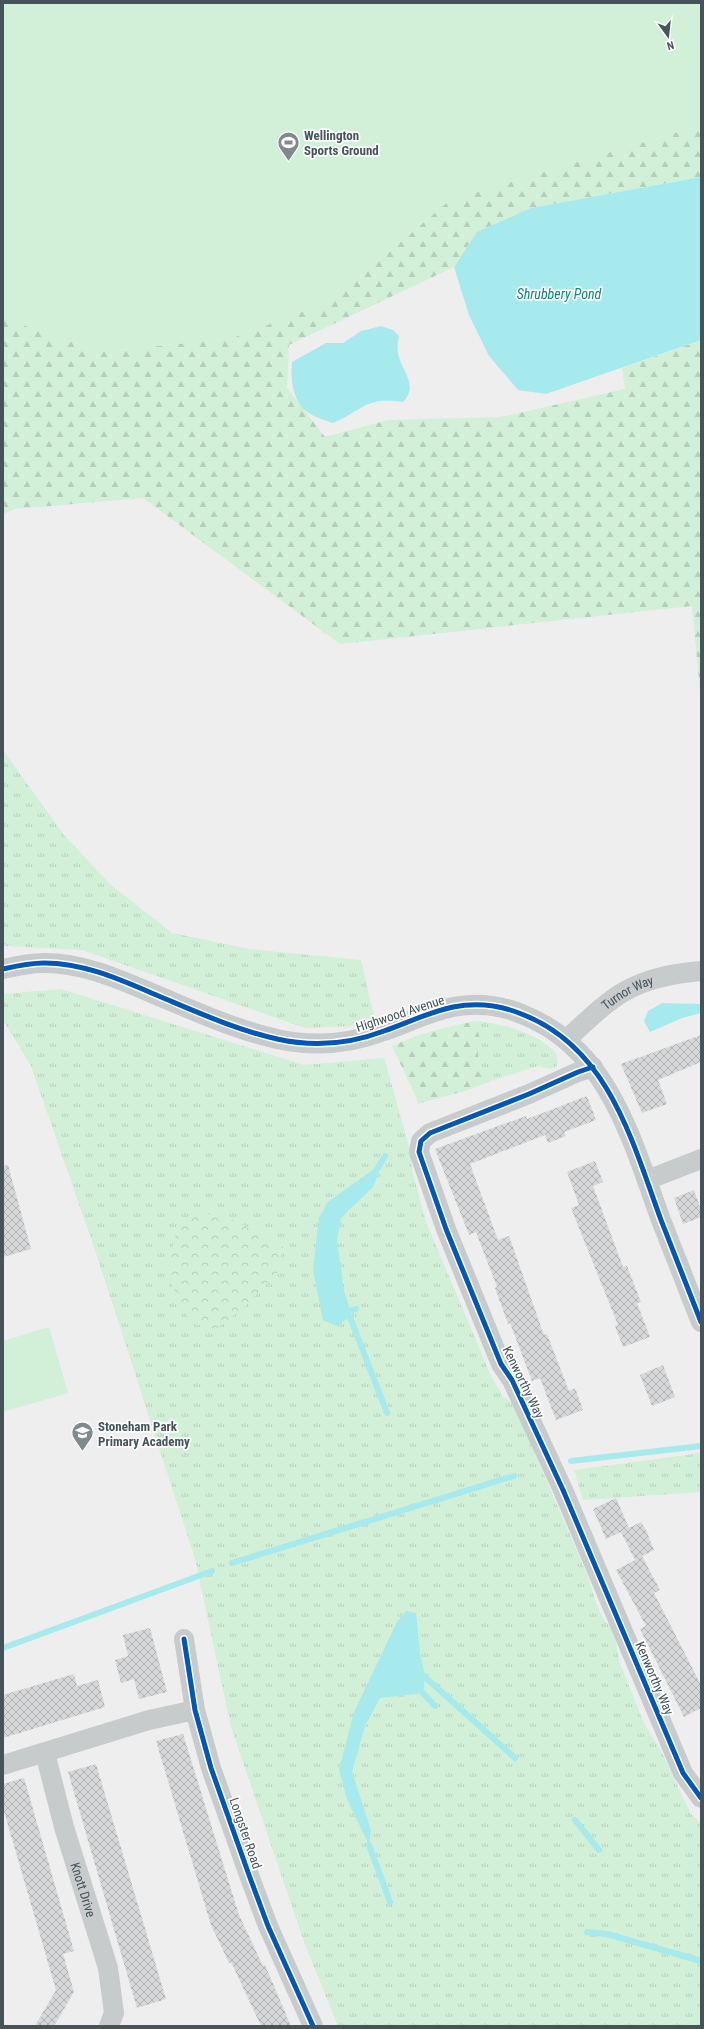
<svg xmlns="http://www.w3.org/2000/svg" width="704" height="2029" font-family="'Roboto Condensed',sans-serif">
  <defs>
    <pattern id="grass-tufts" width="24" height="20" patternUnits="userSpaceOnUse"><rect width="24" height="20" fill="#d2efd7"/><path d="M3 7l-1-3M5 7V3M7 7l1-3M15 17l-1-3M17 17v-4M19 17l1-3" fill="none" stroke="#b6cfbb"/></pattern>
    <pattern id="forest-firs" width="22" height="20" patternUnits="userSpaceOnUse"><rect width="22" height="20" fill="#d2efd7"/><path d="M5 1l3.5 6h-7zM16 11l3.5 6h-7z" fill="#b6cfbb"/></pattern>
    <pattern id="park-crowns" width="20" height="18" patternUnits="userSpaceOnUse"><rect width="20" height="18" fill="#d2efd7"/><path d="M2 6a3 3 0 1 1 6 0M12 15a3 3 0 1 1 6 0" fill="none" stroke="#b6cfbb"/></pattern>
    <pattern id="building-cross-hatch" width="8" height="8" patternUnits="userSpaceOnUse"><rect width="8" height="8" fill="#d6d7d8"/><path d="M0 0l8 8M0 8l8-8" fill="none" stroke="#afb1b2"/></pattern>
  </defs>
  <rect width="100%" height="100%" fill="#efeeee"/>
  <!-- grass -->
  <path fill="url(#grass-tufts)" d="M3,750l61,85 47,50 61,48 78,16 111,11 15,65 -71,3 -223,-78 -77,-4 -2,-4z
    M61,989l243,76 80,-7 26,92 3,24 13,48 66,156 11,18 11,9 75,174 7,24 8,17 10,10 5,31 25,62 18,30 29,61 10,10v202h-363l-34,-84 -73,-215 -36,-168 -98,-303 -66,-190 -28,-46v-26z
    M476,1021c28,3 61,11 81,33v12l-7,3 -12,-3 -47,15 -12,-17 -1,-12 2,-12z
    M701,1453v39l-118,8 -9,-30z"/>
  <!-- forest -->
  <path fill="url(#forest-firs)" d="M701,125v52l-170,31 -54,24 -23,35 -165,78 -2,43 38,49 63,-17 113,-3 124,-28 -3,-21 79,-28v362l-9,-96 -352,38 -197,-146 -128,11 -12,5v-196l98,34 131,-14 99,-37 119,-101z
    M476,1021l4,19 -2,12 1,12 12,17 -26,10 -48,13v-5l-25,-53c27,-13 55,-19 84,-25z"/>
  <!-- park -->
  <path fill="url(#park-crowns)" d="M198,1214h24l61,33 -6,26 -34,35 -27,21 -25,-6 -25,-50 10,-40z"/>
  <!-- pitch -->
  <path fill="#d2efd7" d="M3,3h698v122l-251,75 -119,101 -99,37 -131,14 -98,-34z
    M49,1327l19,66 -65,19v-71z"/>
  <!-- water -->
  <path fill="#a6eaed" d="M701,177v163l-155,54 -28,-4 -29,-34 -20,-41 -15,-48 23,-35 54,-24z
    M381,326l12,4 6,6c-1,5 -2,11 -1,16 2,19 22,32 5,50 -9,-1 -19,-2 -28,0 -14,3 -28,16 -42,21 -8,-3 -17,-5 -24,-10 -16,-9 -19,-34 -17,-51l34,-19h17l18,-12z
    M662,1003l39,1v9l-19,5 -32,14 -6,-11 4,-10z
    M374,1169l5,4 -6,14 -32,31 -4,22 7,51 8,25 -16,10 -13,-6 -10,-50 6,-52 9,-16z
    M406,1611l10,2 4,40 5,24 -2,16 -43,5 -15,28 -13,46 19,58 -2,15 -22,-46 -8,-29 15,-58 43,-90z"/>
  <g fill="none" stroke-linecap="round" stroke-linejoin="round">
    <!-- stream -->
    <path stroke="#a6eaed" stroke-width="6" d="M376,1171l9,-15
      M350,1311l6,-2
      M350,1317l37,96
      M571,1461l130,-15
      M232,1563l282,-87
      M3,1648l209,-77
      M425,1677l90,81
      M423,1693l12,13
      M575,1820l24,30
      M369,1845l21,57
      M587,1932l20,2 94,27"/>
  </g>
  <!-- building -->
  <path fill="url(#building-cross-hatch)" d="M701,1035v27l-43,18 9,24 -25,9 -21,-49z
    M587,1096l9,24 -32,12 2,4 -18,7 -3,-8 -75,29 28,76 11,-4 35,99 3,-1 22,57 6,-3 8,22 -27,10 -16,-42 -8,3 -22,-58 -2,1 -13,-36 2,-1 -21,-55 -7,3 -34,-86 91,-33 1,3z
    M595,1161l8,21 -10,4 30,81 4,-1 14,36 -4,1 13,34 -27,10 -8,-21 3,-1 -47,-117 8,-3 -12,-33z
    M8,1165l23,84 -28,8v-91z
    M694,1190l7,20v7l-18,7 -9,-26z
    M663,1365l12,32 -23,9 -12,-31z
    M616,1498l13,30 12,-6 5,8 8,20 -12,6 18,34 -6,3 47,92v23l-17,9 -44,-88 6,-3 -30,-56 25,-13 -6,3 -14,-28 -15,7 -13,-30z
    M150,1628l17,64 -28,7 -5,-20 -13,4 -6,-23 13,-4 -5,-21z
    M74,1674l3,12 21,-6 7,27 -102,31v-43z
    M183,1734l56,181 24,51 2,-1 26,61h-30l-30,-64 -2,1 -18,-38 -55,-184z
    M96,1764l70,235 -29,9 -69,-236z
    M24,1778l50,173 -11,3 11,38 -20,34h-19l21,-36 -53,-182v-24z"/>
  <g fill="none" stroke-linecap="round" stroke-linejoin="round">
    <!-- minor -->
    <g stroke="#c8cbcc" stroke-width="20">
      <path d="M3,969c13,-3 27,-6 41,-6 42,0 79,18 117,34 38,16 76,33 116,42 36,8 73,5 107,-8 23,-8 45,-19 69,-24 25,-5 48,-2 71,8 85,34 108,126 137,205 13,34 27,68 40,102"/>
      <path id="s1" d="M567,1039c48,-45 66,-62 134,-68"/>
      <path d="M593,1067l-15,5 -49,22 -99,39 -9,8 -2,11 27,77 55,135 11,16 51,110 120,283 18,25"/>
      <path d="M647,1180l54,-21"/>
      <path d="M184,1639l11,71 16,58 38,107 19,51 45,100"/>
      <path id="s2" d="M45,1753l19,74 44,141 6,45 -5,13"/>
      <path d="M3,1765l146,-45 46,-10"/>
    </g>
    <defs>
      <path id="cycleway" d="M3,969c13,-3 27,-6 41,-6 42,0 79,18 117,34 38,16 76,33 116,42 36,8 73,5 107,-8 23,-8 45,-19 69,-24 25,-5 48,-2 71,8 85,34 108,126 137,205 13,34 27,68 40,102
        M593,1067l-15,5 -49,22 -99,39 -9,8 -2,11 27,77 55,135 11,16 51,110 120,283 18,25
        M184,1639l11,71 16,58 38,107 19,51 45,100"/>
    </defs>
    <!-- cycleway casing -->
    <use href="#cycleway" stroke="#fff" stroke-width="8"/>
    <!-- cycleway -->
    <use href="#cycleway" stroke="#0057b8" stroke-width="5"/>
  </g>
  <!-- icons -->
  <defs>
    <symbol id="stadium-pin" viewBox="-11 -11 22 30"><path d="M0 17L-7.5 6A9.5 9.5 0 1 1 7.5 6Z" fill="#808a8e" stroke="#fff"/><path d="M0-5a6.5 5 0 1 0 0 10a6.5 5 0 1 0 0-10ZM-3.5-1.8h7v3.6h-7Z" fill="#fff"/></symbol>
    <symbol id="school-pin" viewBox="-11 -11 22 30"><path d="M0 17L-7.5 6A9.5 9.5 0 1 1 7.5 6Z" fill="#808a8e" stroke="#fff"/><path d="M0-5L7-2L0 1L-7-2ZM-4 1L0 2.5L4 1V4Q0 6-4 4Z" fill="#fff"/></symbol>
  </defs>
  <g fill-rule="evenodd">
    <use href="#stadium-pin" x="276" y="130" width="25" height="34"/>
    <use href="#school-pin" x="70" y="1420" width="25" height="34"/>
  </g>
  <g text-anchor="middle" stroke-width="3.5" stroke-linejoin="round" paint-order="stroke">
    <!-- poi labels -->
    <g font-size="13" font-weight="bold" fill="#45545a" stroke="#fff" text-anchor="start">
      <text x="304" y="140">Wellington<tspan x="304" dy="15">Sports Ground</tspan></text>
      <text x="98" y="1431">Stoneham Park<tspan x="98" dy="15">Primary Academy</tspan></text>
    </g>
    <!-- street labels -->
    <g font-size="13" fill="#45545a" stroke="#fff">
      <text dy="5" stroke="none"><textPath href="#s1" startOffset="77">Turnor Way</textPath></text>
      <text transform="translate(400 1013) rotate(-18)" y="5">Highwood Avenue</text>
      <text transform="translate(524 1382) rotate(64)" y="5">Kenworthy Way</text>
      <text transform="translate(655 1678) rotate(67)" y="5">Kenworthy Way</text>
      <text transform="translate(246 1833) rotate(71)" y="5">Longster Road</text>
      <text dy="5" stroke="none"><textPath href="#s2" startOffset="142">Knott Drive</textPath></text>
    </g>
    <!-- water labels -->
    <g font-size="14" font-style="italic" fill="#0c8389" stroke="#fff">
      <text x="559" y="299">Shrubbery Pond</text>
    </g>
  </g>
  <!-- border -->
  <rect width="704" height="2029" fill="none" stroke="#45545a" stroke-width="8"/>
  <!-- north arrow -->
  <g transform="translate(668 36) rotate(165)" stroke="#ffffff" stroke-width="3" paint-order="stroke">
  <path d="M0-3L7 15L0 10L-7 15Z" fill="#45545a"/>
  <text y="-6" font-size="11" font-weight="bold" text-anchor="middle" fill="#45545a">N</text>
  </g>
</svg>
